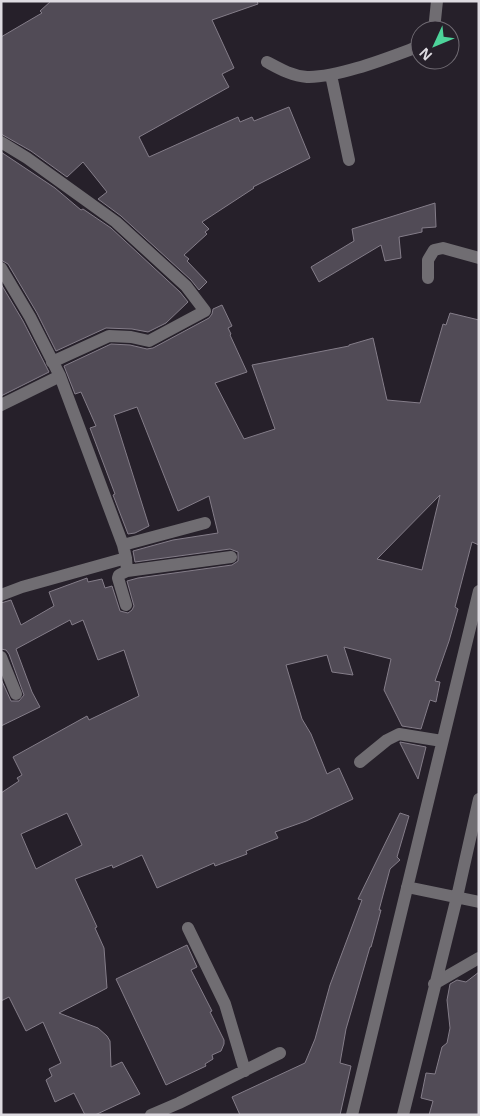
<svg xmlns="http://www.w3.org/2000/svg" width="480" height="1116" font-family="'Open Sans',sans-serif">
  <rect width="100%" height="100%" fill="#26202a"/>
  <!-- building -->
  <path fill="#514b56" stroke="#847d89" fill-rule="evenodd" d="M51,1h206l1,3 -46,16 22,48 -12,6 7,13 -90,50 10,20 89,-40 2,5 12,-5 2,4 35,-14 21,51 -57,29 1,1 -52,34 7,7 -4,3 2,2 -23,21 5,4 -2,2 20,21 -8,8 -8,-10 -70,-64 -23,-17 9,-7 -24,-30 -16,15 -36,-26 -30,-17v-97l41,-24 -2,-2z
    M1,152l54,36 26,22 2,-1 28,19 69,64 8,10 -22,21 -18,9 -16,-3 -26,-1 -50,23 -19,-38 -29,-49 -7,-4z
    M435,203l1,24 -14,1v4l-23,5 2,21 -16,3 -4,-16 -62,37 -8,-15 43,-26 -2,-12z
    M1,284l22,37 26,51 -48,24z
    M222,305l10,21 -4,2 3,6 -1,1 17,37 -32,11 29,56 31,-10 -23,-64 97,-19v-1l24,-7 14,62 33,3 23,-79 3,1 4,-12 29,7v225l-7,-3 -17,65 3,2 -9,32 -14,40 5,1 -4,20 -6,-2 -9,29 -19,-3 -18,-36 7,-31 -47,-12 9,28 -21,-3 -5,-17 -41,10 16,54 9,15 16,40 12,-6 14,31 -47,22 -31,11 3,6 -32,13 1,3 -32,12 -1,-3 -57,25 -15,-33 -29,13 -1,-3 -37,14 22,48 -2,1 9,20 3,40 -48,25 39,15 9,8 3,5 1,26 11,-5 18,32 -45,21h-10l-11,-22 -19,9 -9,-22 6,-4 -3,-7 12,-6 -18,-41 -17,9 -17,-34 -8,4v-208l18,-12 -2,-3 5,-3 -9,-18 74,-41 2,4 50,-24 -15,-46 -26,10 -15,-40 -11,5 -2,-5 -54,29 16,43 8,15 -39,19v-47l10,22h8l5,-6 -15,-41 -3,-4 -5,-1v-46l10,-3 10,25 33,-19 -5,-14 38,-14 1,4 14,-3 3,9 7,-2 8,25 8,2 4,-3 2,-4 -7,-25 11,-3 94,-13 6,-4v-9l-8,-3 -95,13 -2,-11 40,-11 45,-7 -9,-37 -31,15 -41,-104 -23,8 35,111 -14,7 -7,1 -15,-39 2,-1 -25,-66 6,-2 -15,-34 -6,2 -11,-28 47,-22 19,1 17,4 6,-1 56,-30 3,-4 1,-5zM440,495l-18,75 -45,-11zM67,813l15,32 -46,24 -15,-35z
    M400,742l26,5 -8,32 -18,-36z
    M400,813l9,3 -12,41 3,3 -10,9 -11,41h2l-10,37h-1l-24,82 -6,34 11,3 -11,49h-100l-8,-18 73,-34 10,-24 15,-54 32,-85 -4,-1z
    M187,945l10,22 -6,3 21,41 -2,1 14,28v4l-3,7 -9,4 1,4 -8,5 1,2 -40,19 -50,-106z
    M479,972v143h-50l4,-14 -12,-3 5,-25 9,1 7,-27 5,-4 3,-15 -3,-28 3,-16 7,-4 9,2z"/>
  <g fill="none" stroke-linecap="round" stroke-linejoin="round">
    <!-- minor -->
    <path stroke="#706d72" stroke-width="12" d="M434,30l3,-29
      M267,62c13,7 25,14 40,15 31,1 83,-20 113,-31
      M331,75l18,85
      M1,142l26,16 89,64 70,64 19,25 -56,30 -18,-4 -22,-1 -57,26
      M1,268l29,49 30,59 63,169 3,13
      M428,278v-18l6,-10 9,-2 36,10
      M1,405l59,-29
      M123,545l82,-22
      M1,595l21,-8 104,-29 1,13 104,-14
      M126,605l-8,-27 1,-3 8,-4
      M1,657l15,37
      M360,762l27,-22 12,-6 43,7
      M407,887l72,15
      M188,928l37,76 20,67
      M434,984l45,-26
      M151,1115l28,-12 101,-50
      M352,1115l127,-524
      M403,1115l54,-218 22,-98"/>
  </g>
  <!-- border -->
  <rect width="480" height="1116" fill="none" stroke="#dedbe1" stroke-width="5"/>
  <!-- north arrow -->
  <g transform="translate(435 45) rotate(226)"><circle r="24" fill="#26202a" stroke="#706b73"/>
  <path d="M0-4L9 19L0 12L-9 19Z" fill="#4dd39a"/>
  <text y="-8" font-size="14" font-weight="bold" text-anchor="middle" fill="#dedbe1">N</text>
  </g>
</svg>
